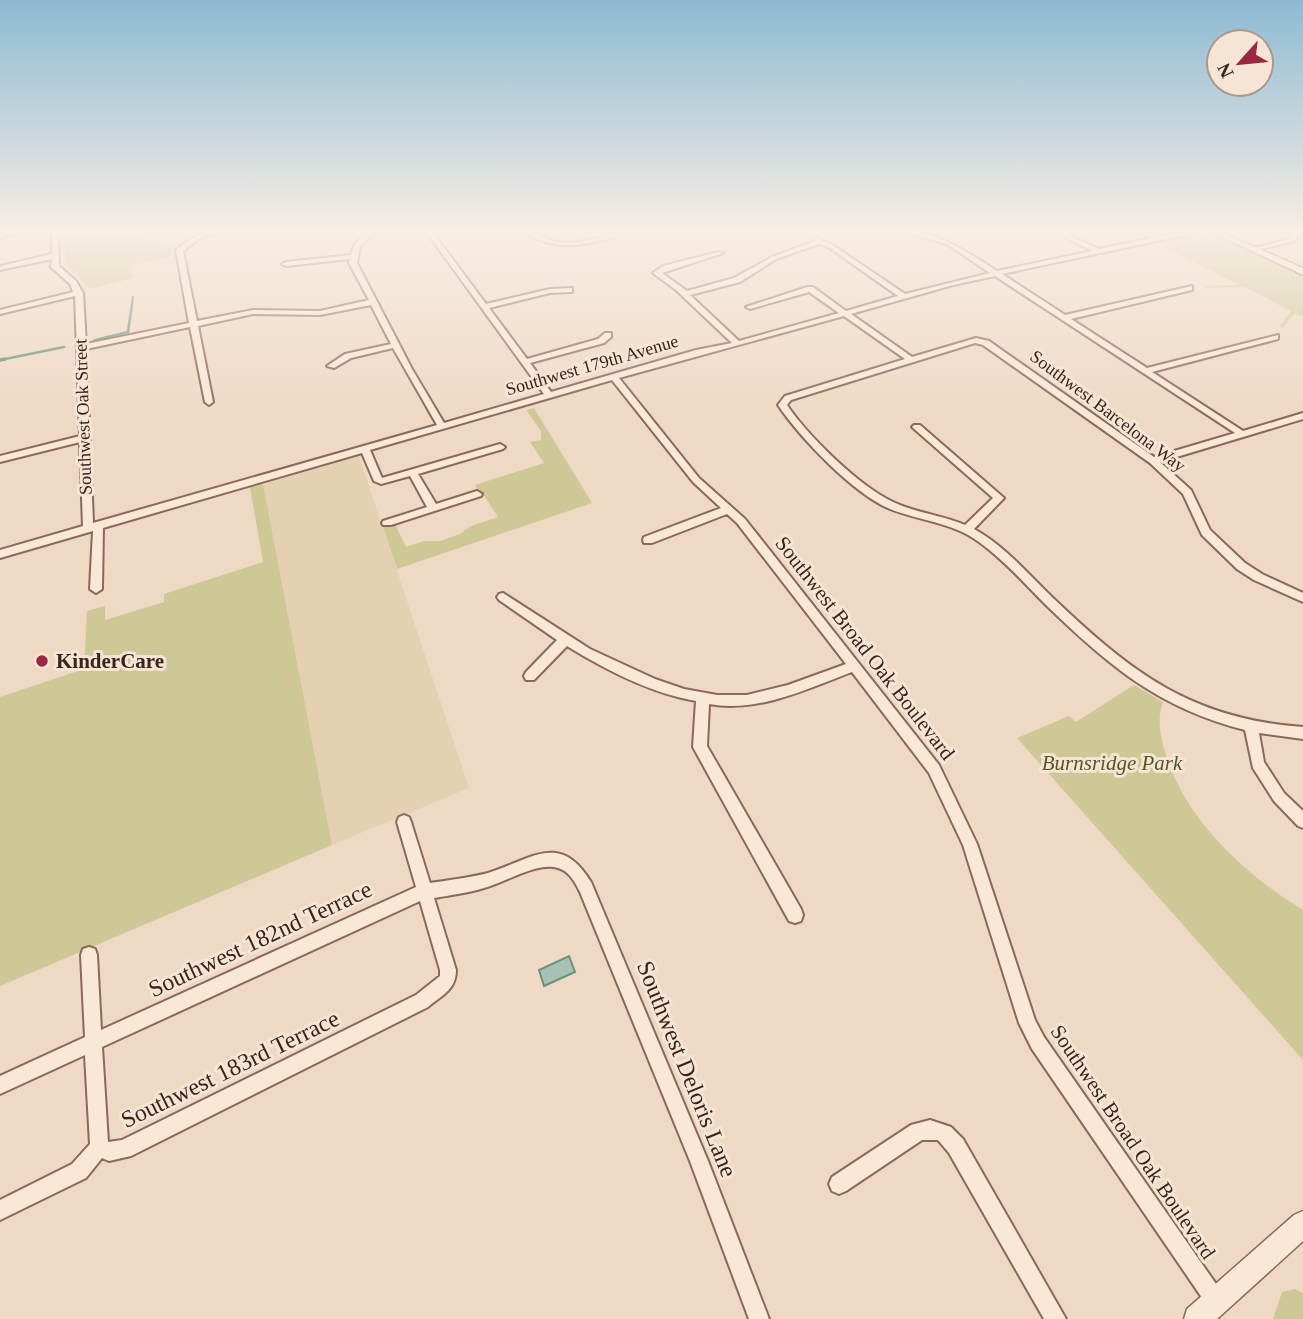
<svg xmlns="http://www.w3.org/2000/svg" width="1303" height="1319" font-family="'Times New Roman',serif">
  <rect width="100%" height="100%" fill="#efd9c4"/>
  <!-- farmland -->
  <path fill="#e5d1b1" d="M359,456l110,332 -137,57 -69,-361z"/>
  <!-- green -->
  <path fill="#cec897" d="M107,230h58l-19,11 31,2 -5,6 -2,8 -39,8 2,13 -43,11 -25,-26v-26z
    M1203,233l13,3 87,40v41l-8,-4 -12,15 -4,-1 12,-16 -47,-24 -38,1 -1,-2 34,-1 -82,-42z
    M534,408l58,95 -195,66 -14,-42 12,-3 11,23 18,-6h16l20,-7 11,-8 27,-9 -17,-26 -42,11 38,-12 -2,-5 69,-22 -14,-21 11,-2v-9l-15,-21z
    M263,484l69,361 -332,141v-289l84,-28 3,-58 18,-5v14l59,-18v-8l99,-32 -13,-75z
    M1134,685l29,17c-6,17 -3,31 1,47 20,70 79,124 139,161v150l-286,-322 52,-22 7,6z
    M1295,1289l8,4v26h-30l9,-27z"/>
  <!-- water -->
  <path fill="#a6c2b4" stroke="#6c9180" stroke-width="2" d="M569,956l6,16 -31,14 -5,-16z"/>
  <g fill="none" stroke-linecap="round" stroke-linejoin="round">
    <!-- stream-far1 -->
    <path stroke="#6c9180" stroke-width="2.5" d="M95,340l33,-8 5,-35
      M0,360l64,-13"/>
    <!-- stream -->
    <path stroke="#6c9180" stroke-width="3.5" d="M0,360l5,-1"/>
    <defs>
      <path id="minor" d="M19,230h9l-28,8v-4z
        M52,230h6l1,36 17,15 7,12 3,51 103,-21 -13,-73c15,-13 33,-22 53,-20l-29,8 -17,13 14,70 56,-11 67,1 49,-11 -20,-37 1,-4 -64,7 -4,-2 4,-2 65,-7 4,-11 16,-14h60l55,74 64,-15 22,-1v4h-3l-19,1 -61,15 38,51 71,-20 7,-6h6v4l-7,6 -74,20 21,29 145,-42 36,-7 -56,-53 -23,-17 10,-7 55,-14 5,1 -61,20 25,18 47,-13 38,-21 43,-16 -3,-5 3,-2 6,7 10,3 74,50 85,-21 -43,-29 -47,-13 -1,-1c37,0 68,22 98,41l95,-20 -41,-21h7l41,19 52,-11 -16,-8c9,0 14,4 22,6 11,2 32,-6 45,-6l-3,2 -197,42 63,41 127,-29v4l-121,29 76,49 131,-33v4l-126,33 91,59 60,-18v6l-143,43 31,28 19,40 35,33 17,11 41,19v9l-49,-22 -17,-11 -35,-34 -19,-41 -33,-31 -167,-118 -8,-2 -184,57 -4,5c21,31 72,81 106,97 23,11 49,13 72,23l28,-27 -81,-71 2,-2h6l84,73 -30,31c31,17 55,46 80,70 78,74 137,120 249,128v12l-44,-6 5,29 20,31 19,18v17l-5,-2 -24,-25 -21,-33 -8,-38c-87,-22 -137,-65 -200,-126 -21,-21 -41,-44 -66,-62 -27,-20 -59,-21 -89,-33 -36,-15 -90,-71 -112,-104l7,-9 120,-37 -61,-43 -225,62 80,100 46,41 194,246 38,79 58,176 9,17 179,257 3,7 -3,7 -7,3 -7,-3 -177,-259 -13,-26 -56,-178 -34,-72 -77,-101c-45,17 -94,41 -143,32l-2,42 94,163 2,6 -2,6 -6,2 -6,-2 -96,-174 3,-46c-46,-8 -90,-31 -129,-55l-33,34h-8l-2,-4 2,-4 31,-32 -58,-40 -2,-3 2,-3 4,-1 87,56 65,30 29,10 33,6h30l41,-10 58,-21 -109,-141 -10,-9 -75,29h-8l-1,-3 1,-3 77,-29 -28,-26 -81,-102 -242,70 12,28 118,-34 5,3 -2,2 -85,25 18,30 41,-13 5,3 -1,2 -90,29h-8l-1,-2 1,-2 44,-14 -17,-31 -29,8 -7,-3 -12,-28 -259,75 -1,61 -6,4 -6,-4 3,-58 -93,27v-8l83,-24 -3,-84 -80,20v-6l80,-20 -5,-140 -75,18v-4l73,-18 -3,-8 -19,-17 1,-8 -52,11v-4l52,-12zM425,230l119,164 -100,29 -32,-54 -55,-106 3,-17 16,-14zM819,244l8,2 71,50 -52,15 -33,-24h-6l-61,20 4,2 59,-17 30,21 -100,28 -49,-46 50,-13 36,-23zM995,276l240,157 -81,24 -165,-116 -13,-3 -64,19 -61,-43 102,-29zM371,305l20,39 -46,10 -18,12 7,2 17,-10 42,-10 44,77 -344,98 -7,-174 104,-22 15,75 4,3 4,-3 -15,-76 55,-12 67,1z
        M522,230c11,-1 21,8 32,11 18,5 38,-2 57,-6l3,-3 -1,-2h6l2,3 -6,4c-33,9 -63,15 -93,-7z
        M1298,230h5v2l-9,9 -40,10 -3,-2 39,-10z
        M404,815l5,2 2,5 19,61c19,-3 39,-5 58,-10 44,-14 72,-42 103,9l117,279 61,158h-20l-59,-158 -110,-269c-5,-10 -11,-21 -22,-24 -20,-7 -54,15 -74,20 -16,5 -33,7 -50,10l22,72c0,20 -14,25 -28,37l-297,149 -22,5 -7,-3 -16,20 -86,42v-20l72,-36 18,-20 -5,-89 -85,39v-18l85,-39 -4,-82 2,-6 6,-2 6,2 2,6 4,75 315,-143 -19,-65 2,-5zM420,901l20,69v6l-24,19 -294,145 -14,2 -6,-95z
        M930,1120l21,7 12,12 103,180h-22l-95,-166 -11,-13h-16l-76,51 -7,3 -7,-3 -3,-7 3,-7 79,-52z"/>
      <path id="tertiary" d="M1206,230h10l87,38v4h-6z
        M1303,1211v30l-86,78h-33l3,-10 107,-94z"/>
      <path id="secondary" d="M1296,268h7v7l-7,-3z"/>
    </defs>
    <!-- minor casing -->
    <use href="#minor" stroke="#8a695a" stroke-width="4"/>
    <!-- tertiary casing -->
    <use href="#tertiary" stroke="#8a695a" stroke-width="3"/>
    <!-- secondary casing -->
    <use href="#secondary" stroke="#6c4a3d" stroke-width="3"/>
    <!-- minor -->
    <use href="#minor" fill="#fae8d7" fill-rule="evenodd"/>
    <!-- tertiary -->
    <use href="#tertiary" fill="#fae8d7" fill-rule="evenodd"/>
    <!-- secondary -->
    <use href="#secondary" fill="#fae8d7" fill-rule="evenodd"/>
  </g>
  <!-- sky -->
  <linearGradient id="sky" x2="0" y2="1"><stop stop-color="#8dbad3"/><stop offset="0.56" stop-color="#f8eee4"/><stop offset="1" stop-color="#f8eee4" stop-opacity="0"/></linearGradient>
  <rect width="1303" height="414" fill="url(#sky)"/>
  <!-- markers -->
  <circle fill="#9b2842" stroke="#f6e5d4" stroke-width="2.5" cx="42" cy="661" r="7"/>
  <g text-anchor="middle" stroke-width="6" stroke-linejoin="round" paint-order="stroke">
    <!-- far-street labels -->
    <g font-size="18" fill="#3a251e" stroke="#f6e5d4">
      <text transform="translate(592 365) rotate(-16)" y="6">Southwest 179th Avenue</text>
      <text transform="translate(1108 411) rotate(37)" y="6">Southwest Barcelona Way</text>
      <text transform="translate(83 417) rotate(-92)" y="6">Southwest Oak Street</text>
    </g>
    <!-- street labels -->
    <g font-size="21" fill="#3a251e" stroke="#f6e5d4">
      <text transform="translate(865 648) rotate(52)" y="7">Southwest Broad Oak Boulevard</text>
      <text transform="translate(1133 1142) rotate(56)" y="7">Southwest Broad Oak Boulevard</text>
    </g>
    <!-- poi labels -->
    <g font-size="21" font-weight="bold" fill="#3a251e" stroke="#f6e5d4" text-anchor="start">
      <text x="56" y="668">KinderCare</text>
    </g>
    <!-- park labels -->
    <g font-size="21" font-style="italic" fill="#555724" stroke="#f6e5d4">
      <text x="1112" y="770">Burnsridge Park</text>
    </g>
    <!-- near-street labels -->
    <g font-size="24" fill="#3a251e" stroke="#f6e5d4">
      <text transform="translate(260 939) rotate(-25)" y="8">Southwest 182nd Terrace</text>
      <text transform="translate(230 1069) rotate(-26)" y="8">Southwest 183rd Terrace</text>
      <text transform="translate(687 1069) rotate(68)" y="8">Southwest Deloris Lane</text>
    </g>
  </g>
  <!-- north arrow -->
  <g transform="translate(1240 63) rotate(243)"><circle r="33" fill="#f6e5d4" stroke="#ab988b" stroke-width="2"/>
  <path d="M0-5L12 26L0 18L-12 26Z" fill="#9b2842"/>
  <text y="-10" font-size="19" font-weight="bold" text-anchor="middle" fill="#3a251e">N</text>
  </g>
</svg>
